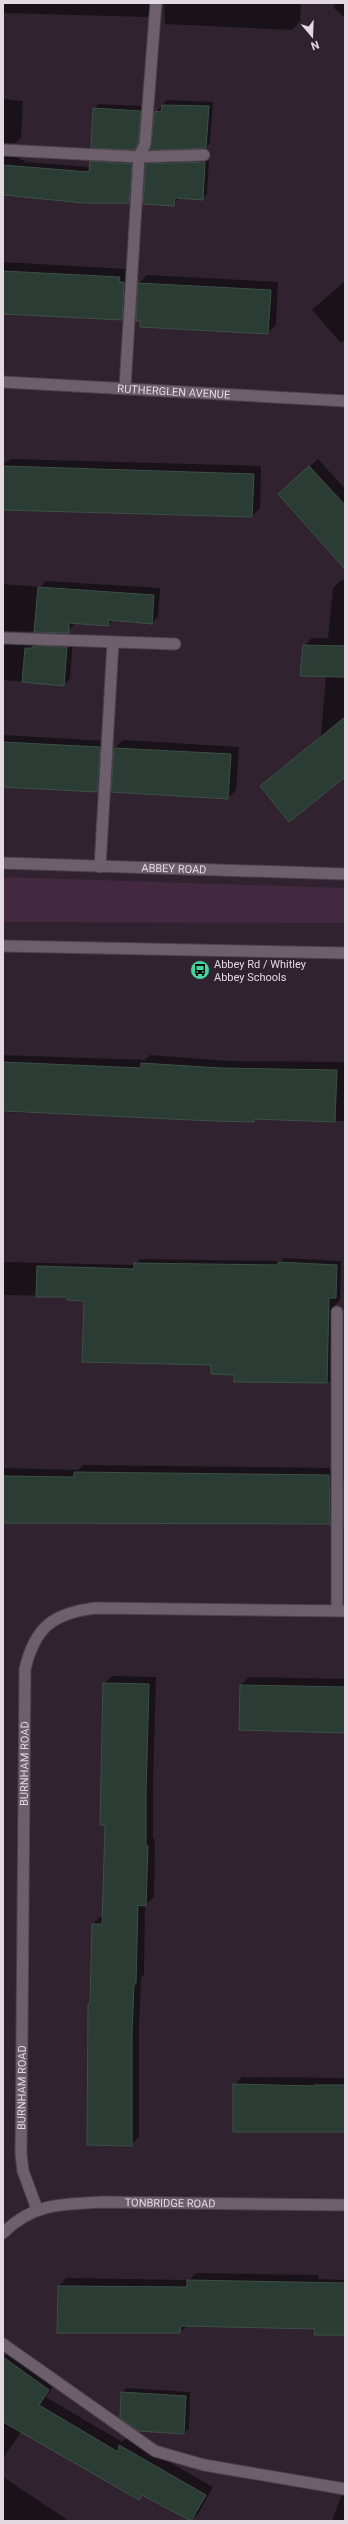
<svg xmlns="http://www.w3.org/2000/svg" width="348" height="2524" font-family="Roboto,sans-serif">
  <rect width="100%" height="100%" fill="#30232f"/>
  <!-- green -->
  <path fill="#432940" d="M3,877l342,11v35l-342,-1z"/>
  <!-- shadow -->
  <path fill="#0007" d="M3,3h153l-1,7 -8,7 -144,-4z
    M164,3h137l-1,19 -8,8 -127,-6z
    M336,3h9v15l-12,-11z
    M3,99l20,2 -2,37 -5,5h-13z
    M167,100l46,2 -3,41 -4,5 -50,-36z
    M98,104l47,2 -3,31 -8,12 -40,-40z
    M3,150l17,3v7h5l-1,2 66,5 1,-5 4,-5 41,2 -3,39 -4,4 -126,-6z
    M209,158l-2,36 -5,5 -23,-1 -5,6 -27,-40 4,-4z
    M345,201v17h-1z
    M3,262l124,7 3,42 -8,8 -119,-7z
    M147,275l131,7 -2,43 -8,8 -129,-50z
    M345,281v58l-4,4 -29,-33z
    M11,459l250,7 -1,42 -8,8 -249,-7v-45z
    M318,459l27,30v71l-58,-73z
    M341,580h4v195l-84,11 60,-50 5,-61 -22,-29 8,-8h16l5,-50z
    M46,581l114,7 -2,29 -7,6 -38,-3 -5,5 -33,-2 -7,9 -65,-1v-47l37,3z
    M3,635l70,6 -3,38 -7,6 -60,-5z
    M3,735l103,6 -3,43 -6,7 -94,-5z
    M123,740l116,7 -3,43 -8,8 -113,-50z
    M3,1055l142,5 5,-5 79,6 116,1v59l-89,-3 -2,3 -41,-1 -210,-8z
    M284,1258l57,3 -1,39 -6,6v72l-4,4 -95,-1v-6l-150,-75 -17,-4 -65,-1v-33l132,3 5,-6 141,2z
    M83,1465l253,3 1,47 -7,8 -327,-1v-54l75,2z
    M112,1676l44,1 -3,108v54h2l-1,58 -9,8 -1,70 -3,3 -2,48v111l-8,8 -42,-141 2,-3 2,-77 7,-7h3l3,-93 -2,-140z
    M249,1677l96,2v54l-105,-4 1,-44z
    M242,2077l103,1v52l-111,-45z
    M196,2273l122,2v4l27,1v55l-29,-7 -129,-2 -7,6 -121,-46 7,-8 123,2z
    M11,2350l45,32 -10,15 76,45 5,-4 86,49 -15,27 -8,7 -47,-27 -4,5 -117,-68 -19,27v-100z
    M127,2388l63,4 -1,36 -5,5 -62,-41z
    M3,2477l66,44h-66z
    M345,2492v29h-13l9,-25z"/>
  <!-- building -->
  <path fill="#2a3c33" stroke="#3d5047" d="M162,105l47,1 -3,42 -56,2 5,-39 6,1z
    M93,108l48,3 -3,31 -3,8 -44,-2z
    M90,161l42,3 -3,39h-45l-81,-8v-30l86,7z
    M205,162l-2,38 -28,-2 -1,8 -31,-2 3,-40z
    M3,271l117,6 -1,5h5l-2,38 -119,-6z
    M138,283l133,7 -3,44 -128,-7 1,-6h-5z
    M3,466l251,8 -2,43 -249,-7z
    M309,466l36,39v64l-67,-75z
    M38,587l116,8 -2,29 -43,-4 -1,6 -39,-3v10l-35,-1z
    M303,645l42,1v31l-45,-1z
    M33,646l34,1 -3,39 -42,-4 3,-34h8z
    M345,717v60l-56,45 -29,-36z
    M3,742l97,5 -3,45 -94,-5z
    M114,748l117,6 -3,45 -117,-7z
    M3,1062l138,6v-5l80,5 116,2 -2,52 -81,-3v3l-41,-1 -210,-10z
    M278,1262l59,3 -1,33h-7l-2,85 -93,-1v-7l-23,-1v-9l-129,-3 2,-61 -17,-1v-3h-31l1,-31 97,3v-6l144,2z
    M74,1472l255,3 1,49 -327,-1v-47l71,1z
    M344,1482h1v42h-1z
    M103,1683l46,1 -3,109v53h2l-2,60 -8,-1 -2,79h-2l-2,51v111l-45,-1 1,-141h2l2,-80h10l3,-99h-5z
    M240,1685l105,2v46l-106,-3z
    M233,2084l81,2v-1h31v47h-112z
    M187,2280l158,3v52h-31l1,-6 -134,-3 -1,7h-123l1,-47 129,1z
    M3,2357l46,33 -10,15 79,47 1,-7 87,50 -15,26 -49,-26 -3,5 -136,-78z
    M121,2392l65,4 -2,38 -45,-3 -19,-13z"/>
  <g fill="none" stroke-linecap="round" stroke-linejoin="round">
    <defs>
      <path id="service" d="M156,3l-11,141 -6,13 65,-2
        M3,150l136,7 -14,230
        M3,638l172,6
        M100,867l13,-225
        M337,1312v298
        M3,2344l152,107 49,14 141,24"/>
      <g id="minor">
        <path id="s1" d="M3,382l342,19"/>
        <path id="s2" d="M3,863l342,11"/>
        <path d="M3,946l342,7"/>
        <path id="s3" d="M37,2209l-14,-38 -2,-17 4,-485c10,-42 28,-56 71,-61l249,3"/>
        <path id="s4" d="M3,2233c30,-30 59,-29 99,-31l243,3"/>
      </g>
    </defs>
    <!-- service casing -->
    <use href="#service" stroke="#4d414c" stroke-width="13"/>
    <!-- minor casing -->
    <use href="#minor" stroke="#4d414c" stroke-width="13"/>
    <!-- service -->
    <use href="#service" stroke="#6e5f6c" stroke-width="11"/>
    <!-- minor -->
    <use href="#minor" stroke="#6e5f6c" stroke-width="11"/>
  </g>
  <!-- icons -->
  <defs>
    <symbol id="bus-disc" viewBox="-11 -11 22 22"><circle r="9.5" fill="#45d49f" stroke="#30232f"/><path d="M-5-6H5V4H4V6H2V4H-2V6H-4V4H-5ZM-3.5-4V0h7V-4ZM-3.5 1.2v1.5H-2V1.2ZM2 1.2v1.5H3.5V1.2Z" fill="#111"/></symbol>
  </defs>
  <g fill-rule="evenodd">
    <use href="#bus-disc" x="189" y="959" width="22" height="22"/>
  </g>
  <g text-anchor="middle" stroke-width="3.5" stroke-linejoin="round" paint-order="stroke">
    <!-- street labels -->
    <g font-size="11" fill="#e2d9e1" stroke="#30232f">
      <text dy="4" stroke="none"><textPath href="#s1" startOffset="171">RUTHERGLEN AVENUE</textPath></text>
      <text dy="4" stroke="none"><textPath href="#s2" startOffset="171">ABBEY ROAD</textPath></text>
      <text dy="4" stroke="none"><textPath href="#s3" startOffset="448">BURNHAM ROAD</textPath></text>
      <text dy="4" stroke="none"><textPath href="#s3" startOffset="124">BURNHAM ROAD</textPath></text>
      <text dy="4" stroke="none"><textPath href="#s4" startOffset="175">TONBRIDGE ROAD</textPath></text>
    </g>
    <!-- poi labels -->
    <g font-size="11" fill="#e2d9e1" stroke="#30232f" text-anchor="start">
      <text x="214" y="968">Abbey Rd / Whitley<tspan x="214" dy="13">Abbey Schools</tspan></text>
    </g>
  </g>
  <!-- border -->
  <rect width="348" height="2524" fill="none" stroke="#e2d9e1" stroke-width="8"/>
  <!-- north arrow -->
  <g transform="translate(312 36) rotate(161)" stroke="#30232f" stroke-width="3" paint-order="stroke">
  <path d="M0-3L7 15L0 10L-7 15Z" fill="#e2d9e1"/>
  <text y="-6" font-size="11" font-weight="bold" text-anchor="middle" fill="#e2d9e1">N</text>
  </g>
</svg>
